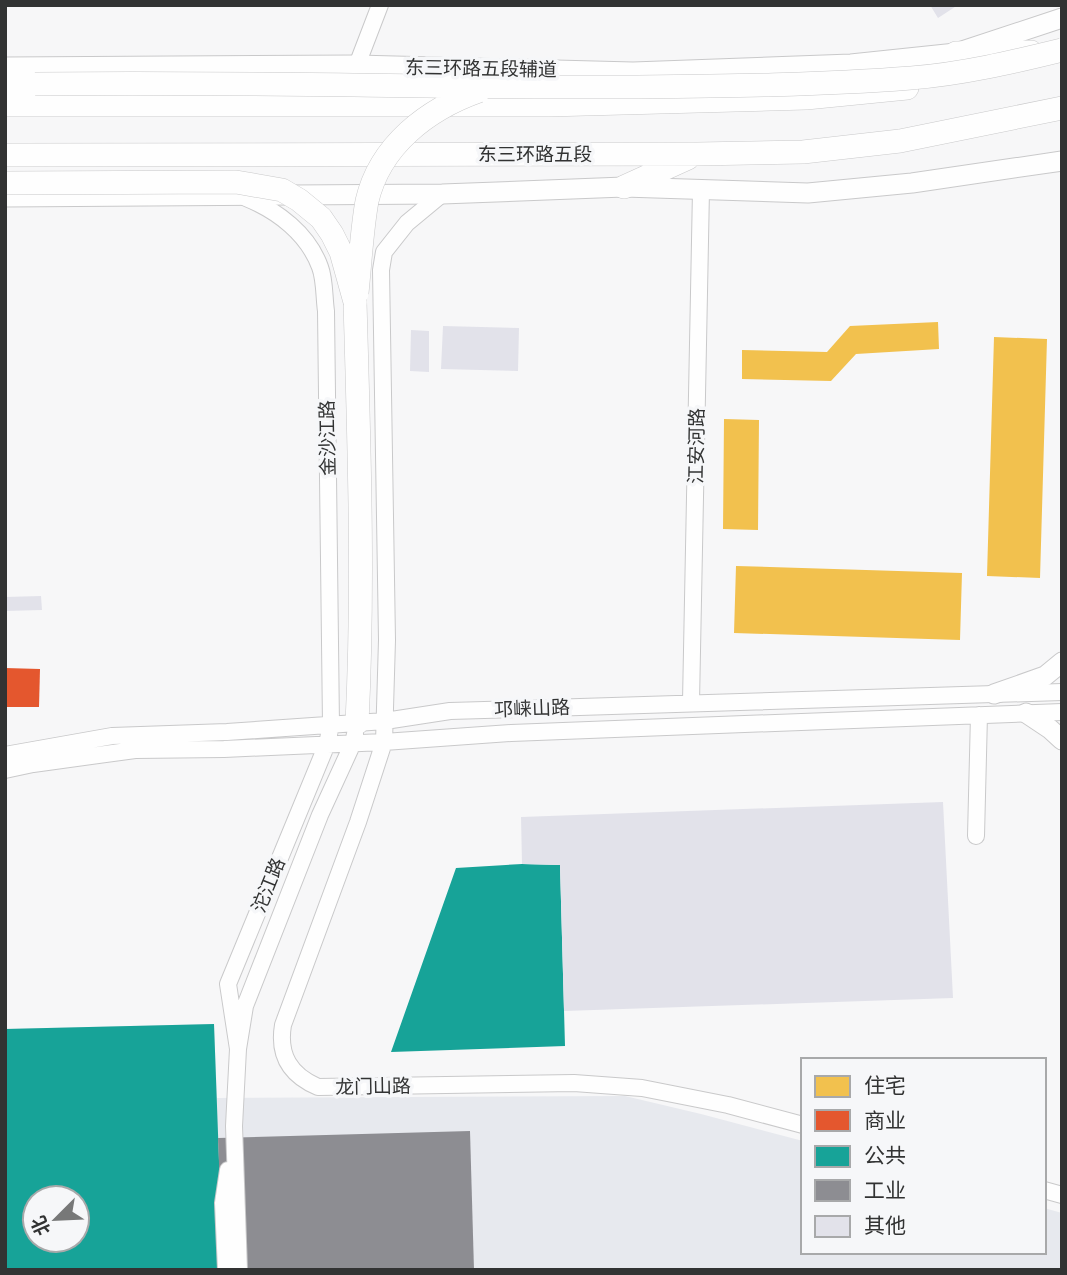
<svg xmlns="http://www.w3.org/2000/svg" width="1067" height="1275" font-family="'Open Sans','Noto Sans SC',sans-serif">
  <rect width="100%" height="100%" fill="#f7f7f8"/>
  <!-- built -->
  <path fill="#e7e9ee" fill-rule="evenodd" d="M214,1024l3,74 408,-2 76,18 102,27v111h241v-44l18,5v57h-1057v-241zM35,1198h42v42h-42z"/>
  <!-- homes -->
  <path fill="#f2c14e" d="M938,322l1,27 -83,5 -25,27 -89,-2v-29l85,2 23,-26z
    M994,337l53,2 -7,239 -53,-2z
    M724,419l35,1 -1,110 -35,-1z
    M736,566l226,7 -2,67 -226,-7z"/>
  <!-- shops -->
  <path fill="#e4572e" d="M5,668l35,1 -1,38h-34z"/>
  <!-- public -->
  <path fill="#17a398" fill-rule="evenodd" d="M522,864l38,1 5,181 -174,6 65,-184z
    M214,1024l9,246h-218v-241zM35,1198h42v42h-42z"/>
  <!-- industry -->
  <path fill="#8d8d92" d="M470,1131l4,139h-251l-5,-132z"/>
  <!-- building -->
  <path fill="#e2e2ea" d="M930,5h28l-20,13z
    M443,326l76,2 -1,43 -77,-2z
    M411,330l18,1v41l-19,-1z
    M41,596l1,14 -37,1v-14z
    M943,802l10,196 -389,13 -4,-146 -38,-1 -1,-47z"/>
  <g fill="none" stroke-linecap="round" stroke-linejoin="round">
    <defs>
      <path id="minor" d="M357,65l23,-60
        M442,194l-35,29 -23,29 -3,18 6,370 -3,102 -26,80 -75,203c-5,30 7,50 35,62l256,-4 68,5 86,17 75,20
        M691,702l10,-512
        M5,755l107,-19 115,-4 158,-11 65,-10 612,-19
        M5,770l28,-6 102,-14 89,-1 160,-7 127,-9 551,-21
        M976,836l3,-121
        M238,1049l-10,-65 99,-240 4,-19 -5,-414c-2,-13 -1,-31 -6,-44 -12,-33 -42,-56 -74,-69
        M1044,1190l18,5
        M226,1270l-3,-67 5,-33
        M239,1270l-5,-144 4,-77 7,-43 75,-191 33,-72 2,-9"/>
      <path id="major" d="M5,67l352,-2 276,7 218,-8 105,-11 106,-35
        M5,197l437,-3 182,-7 184,6 104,-10 150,-22
        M994,694l51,-18 17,-14
        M1026,713l24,16 12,11"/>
      <path id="highway" d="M956,53l75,-1
        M5,84h30
        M5,105h543l258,-7 101,-10
        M5,155l692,-1 106,-2 97,-11 162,-33
        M624,187l64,-29
        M355,302c4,140 9,280 2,421"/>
    </defs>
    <!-- minor casing -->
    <use href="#minor" stroke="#c9c9ca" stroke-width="18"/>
    <!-- major casing -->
    <use href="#major" stroke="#c9c9ca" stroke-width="21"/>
    <!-- highway casing -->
    <use href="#highway" stroke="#c9c9ca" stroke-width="24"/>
    <!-- minor -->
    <use href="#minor" stroke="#fefefe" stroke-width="16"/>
    <!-- major -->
    <use href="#major" stroke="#fefefe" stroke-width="19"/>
    <!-- highway -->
    <use href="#highway" stroke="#fefefe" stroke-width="23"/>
    <defs>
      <path id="highway-bridge" d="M35,84c200,-3 401,4 602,3 91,-1 183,-2 274,-9 51,-4 102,-16 151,-28
        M5,183l231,-1 46,8 17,10 22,18 11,16 9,18 14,50
        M357,293c3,-29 5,-65 10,-92 13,-56 61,-92 112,-110"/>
    </defs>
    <!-- highway-bridge casing -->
    <use href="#highway-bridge" stroke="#c9c9ca" stroke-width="24" stroke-linecap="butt"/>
    <!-- highway-bridge -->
    <use href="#highway-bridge" stroke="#fefefe" stroke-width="23"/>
  </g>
  <g text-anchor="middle" stroke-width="7" stroke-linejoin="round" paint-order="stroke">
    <!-- street labels -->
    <g font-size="19" fill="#323333" stroke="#f6f7f9">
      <text transform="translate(481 68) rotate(1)" y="7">东三环路五段辅道</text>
      <text x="535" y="161">东三环路五段</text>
      <text transform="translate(327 438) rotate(-91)" y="7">金沙江路</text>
      <text transform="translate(696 446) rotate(-89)" y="7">江安河路</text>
      <text transform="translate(532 708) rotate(-2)" y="7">邛崃山路</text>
      <text transform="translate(268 885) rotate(-68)" y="7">沱江路</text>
      <text transform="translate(373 1086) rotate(-1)" y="7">龙门山路</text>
    </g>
  </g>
  <!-- border -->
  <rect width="1067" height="1275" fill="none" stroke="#323333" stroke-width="14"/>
  <!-- legend -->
  <rect x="801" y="1058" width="245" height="196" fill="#f6f7f9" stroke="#a8a9aa" stroke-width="2"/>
  <rect x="815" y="1076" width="35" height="21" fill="#f2c14e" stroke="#a8a9aa" stroke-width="2"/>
  <text x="864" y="1093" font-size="21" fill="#323333">住宅</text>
  <rect x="815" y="1110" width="35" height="21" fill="#e4572e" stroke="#a8a9aa" stroke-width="2"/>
  <text x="864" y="1128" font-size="21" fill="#323333">商业</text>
  <rect x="815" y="1146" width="35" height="21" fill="#17a398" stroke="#a8a9aa" stroke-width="2"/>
  <text x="864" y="1163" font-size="21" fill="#323333">公共</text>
  <rect x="815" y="1180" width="35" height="21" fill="#8d8d92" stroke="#a8a9aa" stroke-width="2"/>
  <text x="864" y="1198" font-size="21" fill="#323333">工业</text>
  <rect x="815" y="1216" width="35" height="21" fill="#e2e2ea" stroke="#a8a9aa" stroke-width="2"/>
  <text x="864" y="1233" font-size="21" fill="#323333">其他</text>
  <!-- north arrow -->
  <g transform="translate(56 1219) rotate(246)"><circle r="33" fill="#f6f7f9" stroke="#a8a9aa" stroke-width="2"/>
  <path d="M0-5L12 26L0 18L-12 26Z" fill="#777878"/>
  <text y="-10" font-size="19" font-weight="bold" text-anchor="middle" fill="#323333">北</text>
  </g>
</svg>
